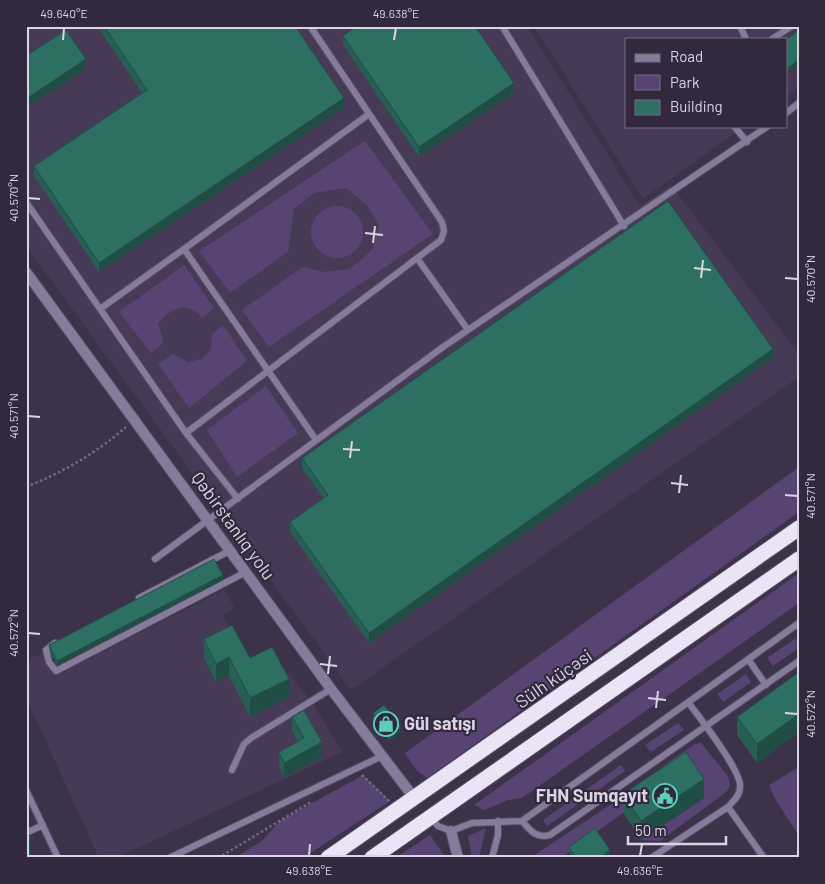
<svg xmlns="http://www.w3.org/2000/svg" width="825" height="884" font-family="Barlow,sans-serif">
  <rect width="100%" height="100%" fill="#3c334a"/>
  <!-- built -->
  <path fill="#463a57" d="M26,26h501l113,180 31,-21 128,169v23l-448,313 -325,-444z
    M534,26h265v61l-13,9v-57h-160v87h119l-102,73z
    M224,590l10,17 -11,8 27,56 27,-12 35,43 30,50 -226,106h-17l-73,-161v-37l17,-7 12,23z"/>
  <!-- green -->
  <path fill="#584473" d="M365,141l68,93 -164,113 -27,-37 60,-43 23,5 25,-3 22,-19 7,-25 -12,-20 -21,-17 -32,5 -20,16 -6,43 -58,41 -31,-42z
    M311 232a26 26 0 1 1 52 0a26 26 0 1 1-52 0Z
    M184,265l30,43 -12,10c-16,-18 -31,-10 -44,6l6,18 -13,11 -32,-41z
    M223,325l24,36 -58,47 -31,-44 15,-10 15,8 14,-3 9,-10 1,-15z
    M266,386l32,47 -61,44 -30,-47z
    M799,467v45l-365,261 -7,5 -10,-7 -12,-18z
    M799,573v30l-277,195 -14,2 -24,10 -10,-5z
    M796,638l3,10 -26,18 -6,-8z
    M746,674l5,8 -28,20 -6,-8z
    M678,723l6,7 -33,22 -6,-7z
    M701,743l27,33 2,10 -4,6 -66,49 -19,-1 63,-42 -40,-33 31,-21z
    M621,765l4,6 -78,55 -4,-6z
    M799,767v69l-25,-39 -5,-12z
    M363,775l27,26 -87,57h-69l28,-17 18,-20z
    M628,793l9,10 -68,49 -10,6h-29z
    M486,828l-7,30h-7l-4,-22z
    M430,835l16,23h-51z"/>
  <g fill="none" stroke-linecap="round" stroke-linejoin="round">
    <defs>
      <path id="lane" d="M502,26l122,200
        M740,26l6,13
        M772,39l20,-13
        M786,113l13,-10
        M734,126l13,16
        M26,202l160,231 52,66
        M184,249l185,-135
        M417,258l51,72
        M100,309l84,-60 132,191
        M186,433l255,-193 3,-9 -2,-9 -132,-196
        M155,559l288,-212 325,-221
        M139,598l92,-48
        M55,643l-9,7 3,12 7,9 190,-99
        M748,659l18,26
        M232,770l12,-26 7,-6 80,-49
        M26,790l32,68
        M728,807l36,51
        M431,818l7,8 13,5 21,-8 50,-2 277,-198
        M522,821c8,9 14,18 28,14l249,-174
        M26,833l17,-8
        M169,858l213,-102
        M492,858l6,-23v-14
        M651,858l77,-51c5,-6 12,-11 12,-20 2,-16 -41,-70 -52,-85"/>
      <path id="street" d="M26,272l305,417 84,110
        M451,831l7,27"/>
      <path id="highway" d="M328,858l471,-330
        M372,858l427,-299"/>
    </defs>
    <!-- lane casing -->
    <use href="#lane" stroke="#585066" stroke-width="8"/>
    <!-- street casing -->
    <use href="#street" stroke="#585066" stroke-width="12"/>
    <!-- highway casing -->
    <use href="#highway" stroke="#585066" stroke-width="17"/>
    <!-- path -->
    <path stroke="#71697d" stroke-width="2.5" stroke-dasharray="2.5 2.5" stroke-linecap="butt" d="M26,487c38,-15 70,-34 100,-60
      M362,775l27,26
      M218,858l93,-56"/>
    <!-- lane -->
    <use href="#lane" stroke="#877b9c" stroke-width="6"/>
    <!-- street -->
    <use href="#street" stroke="#877b9c" stroke-width="10"/>
    <!-- highway -->
    <use href="#highway" stroke="#eae4f5" stroke-width="15"/>
  </g>
  <!-- wall -->
  <path fill="#275f55" d="M97,26h198l49,82 -245,164 -65,-96v-10l108,-73z
    M343,36l171,57 -95,64 -76,-112z
    M773,358l-404,285 -79,-111v-10l34,-23 -22,-31v-10z
    M223,580l-166,85 -8,-16v-4z
    M204,639l46,19 39,39 -39,20 -21,-41 -13,6 -12,-24z
    M799,672v60l-42,31 -20,-28v-18z
    M373,713l28,19 -11,8 -17,-22z
    M292,717l30,40 -38,20 -5,-11v-14l19,-10 -6,-11z
    M623,794l81,4 -63,42 -18,-28z
    M569,847l41,8 -4,3h-32l-5,-6z"/>
  <!-- shaded-wall -->
  <path fill="#204e45" d="M86,59v10l-60,39v-9z
    M799,60v5l-13,9v-5z
    M514,83v10l-95,64v-10z
    M344,98v10l-245,164v-9z
    M773,349v9l-404,285v-10z
    M223,575v5l-166,85v-4z
    M229,657v19l-13,6v-18z
    M289,679v18l-39,20v-19z
    M799,714v18l-42,31v-19z
    M401,727v5l-11,8v-5z
    M322,742v15l-38,20v-14z
    M704,779v19l-63,42v-19z
    M31,838v20h-5v-17z
    M610,850v5l-4,3h-7z"/>
  <!-- building -->
  <path fill="#2d6f63" stroke="#204e45" d="M104,26h191l49,72 -245,165 -65,-97 113,-76z
    M356,26h119l39,57 -95,64 -76,-111z
    M66,30l20,29 -60,40v-43z
    M799,30v30l-13,9v-29z
    M668,201l105,148 -404,284 -79,-111 38,-27 -26,-37z
    M214,559l9,16 -166,86 -8,-16z
    M232,625l18,33 22,-11 17,32 -39,19 -21,-41 -13,7 -12,-25z
    M799,672v42l-42,30 -20,-27z
    M384,705l17,22 -11,8 -17,-22z
    M304,710l18,32 -38,21 -5,-11 25,-14 -12,-21z
    M686,752l18,27 -63,42 -18,-27z
    M595,828l15,22 -11,8h-22l-8,-11z
    M26,829l5,9 -5,3z"/>
  <!-- ticks -->
  <path fill="none" stroke="#dad4e3" stroke-width="2" d="M63,40l1,-12M394,40l2,-12M28,198l12,1M365,233l18,2M373,243l2,-17M694,268l17,2M701,278l2,-18M785,278l13,1M28,416l12,1M343,449l17,1M350,458l2,-17M671,483l17,2M679,493l2,-18M785,495l13,1M28,633l12,1M320,664l17,2M328,674l2,-18M648,698l18,2M656,708l2,-17M785,713l13,1M309,856l1,-12M640,856l2,-12"/>
  <!-- icons -->
  <defs>
    <symbol id="shop-ring" viewBox="-11 -11 22 22"><circle r="9.5" fill="#32293f" stroke="#5cceba" stroke-width="1.5"/><path d="M-5-2.5h2.3a2.7 3.5 0 0 1 5.4 0H5L5.5 6h-11ZM-1.5-2.5h3a1.5 2.3 0 0 0-3 0Z" fill="#5cceba"/></symbol>
    <symbol id="civic-ring" viewBox="-11 -11 22 22"><circle r="9.5" fill="#32293f" stroke="#5cceba" stroke-width="1.5"/><path d="M-.6-6.5H3V-4.5H.6V-3L4-1V1h2V6H-6V1h2V-1L-.6-3ZM-1.2 2.5V6h2.4V2.5Z" fill="#5cceba"/></symbol>
  </defs>
  <g fill-rule="evenodd">
    <use href="#shop-ring" x="372" y="710" width="28" height="28"/>
    <use href="#civic-ring" x="651" y="782" width="28" height="28"/>
  </g>
  <g text-anchor="middle" stroke-width="4.5" stroke-linejoin="round" paint-order="stroke">
    <!-- street labels -->
    <g font-size="18" fill="#dad4e3" stroke="#32293f">
      <text transform="translate(233 526) rotate(54)" y="6">Qəbirstanlıq yolu</text>
      <text transform="translate(554 679) rotate(-35)" y="6">Sülh küçəsi</text>
    </g>
    <!-- poi labels -->
    <g font-size="18" font-weight="bold" fill="#dad4e3" stroke="#32293f" text-anchor="start">
      <text x="404" y="730">Gül satışı</text>
      <text x="648" y="802" text-anchor="end">FHN Sumqayıt</text>
    </g>
  </g>
  <!-- border -->
  <rect width="825" height="884" fill="none" stroke="#32293f" stroke-width="55"/>
  <!-- legend -->
  <rect x="625" y="38" width="162" height="90" fill="#32293f" stroke="#756d81"/>
  <rect x="635" y="54" width="25" height="8" fill="#877b9c" stroke="#756d81"/>
  <text x="670" y="62" font-size="15" fill="#dad4e3">Road</text>
  <rect x="635" y="75" width="25" height="15" fill="#584473" stroke="#756d81"/>
  <text x="670" y="88" font-size="15" fill="#dad4e3">Park</text>
  <rect x="635" y="100" width="25" height="15" fill="#2d6f63" stroke="#756d81"/>
  <text x="670" y="112" font-size="15" fill="#dad4e3">Building</text>
  <!-- scale -->
  <path d="M628 836v8h98v-8" fill="none" stroke="#dad4e3" stroke-width="2.5"/>
  <text x="635" y="836" font-size="15" fill="#dad4e3" stroke="#32293f" stroke-width="4" paint-order="stroke">50 m</text>
  <rect x="28" y="28" width="770" height="828" fill="none" stroke="#dad4e3" stroke-width="2"/>
  <g font-size="12" text-anchor="middle" fill="#dad4e3">
    <text x="64" y="18">49.640°E</text>
    <text x="396" y="18">49.638°E</text>
    <text transform="translate(14 198) rotate(-90)" y="4">40.570°N</text>
    <text transform="translate(811 279) rotate(-90)" y="4">40.570°N</text>
    <text transform="translate(14 416) rotate(-90)" y="4">40.571°N</text>
    <text transform="translate(811 496) rotate(-90)" y="4">40.571°N</text>
    <text transform="translate(14 633) rotate(-90)" y="4">40.572°N</text>
    <text transform="translate(811 714) rotate(-90)" y="4">40.572°N</text>
    <text x="309" y="875">49.638°E</text>
    <text x="640" y="875">49.636°E</text>
  </g>
</svg>
